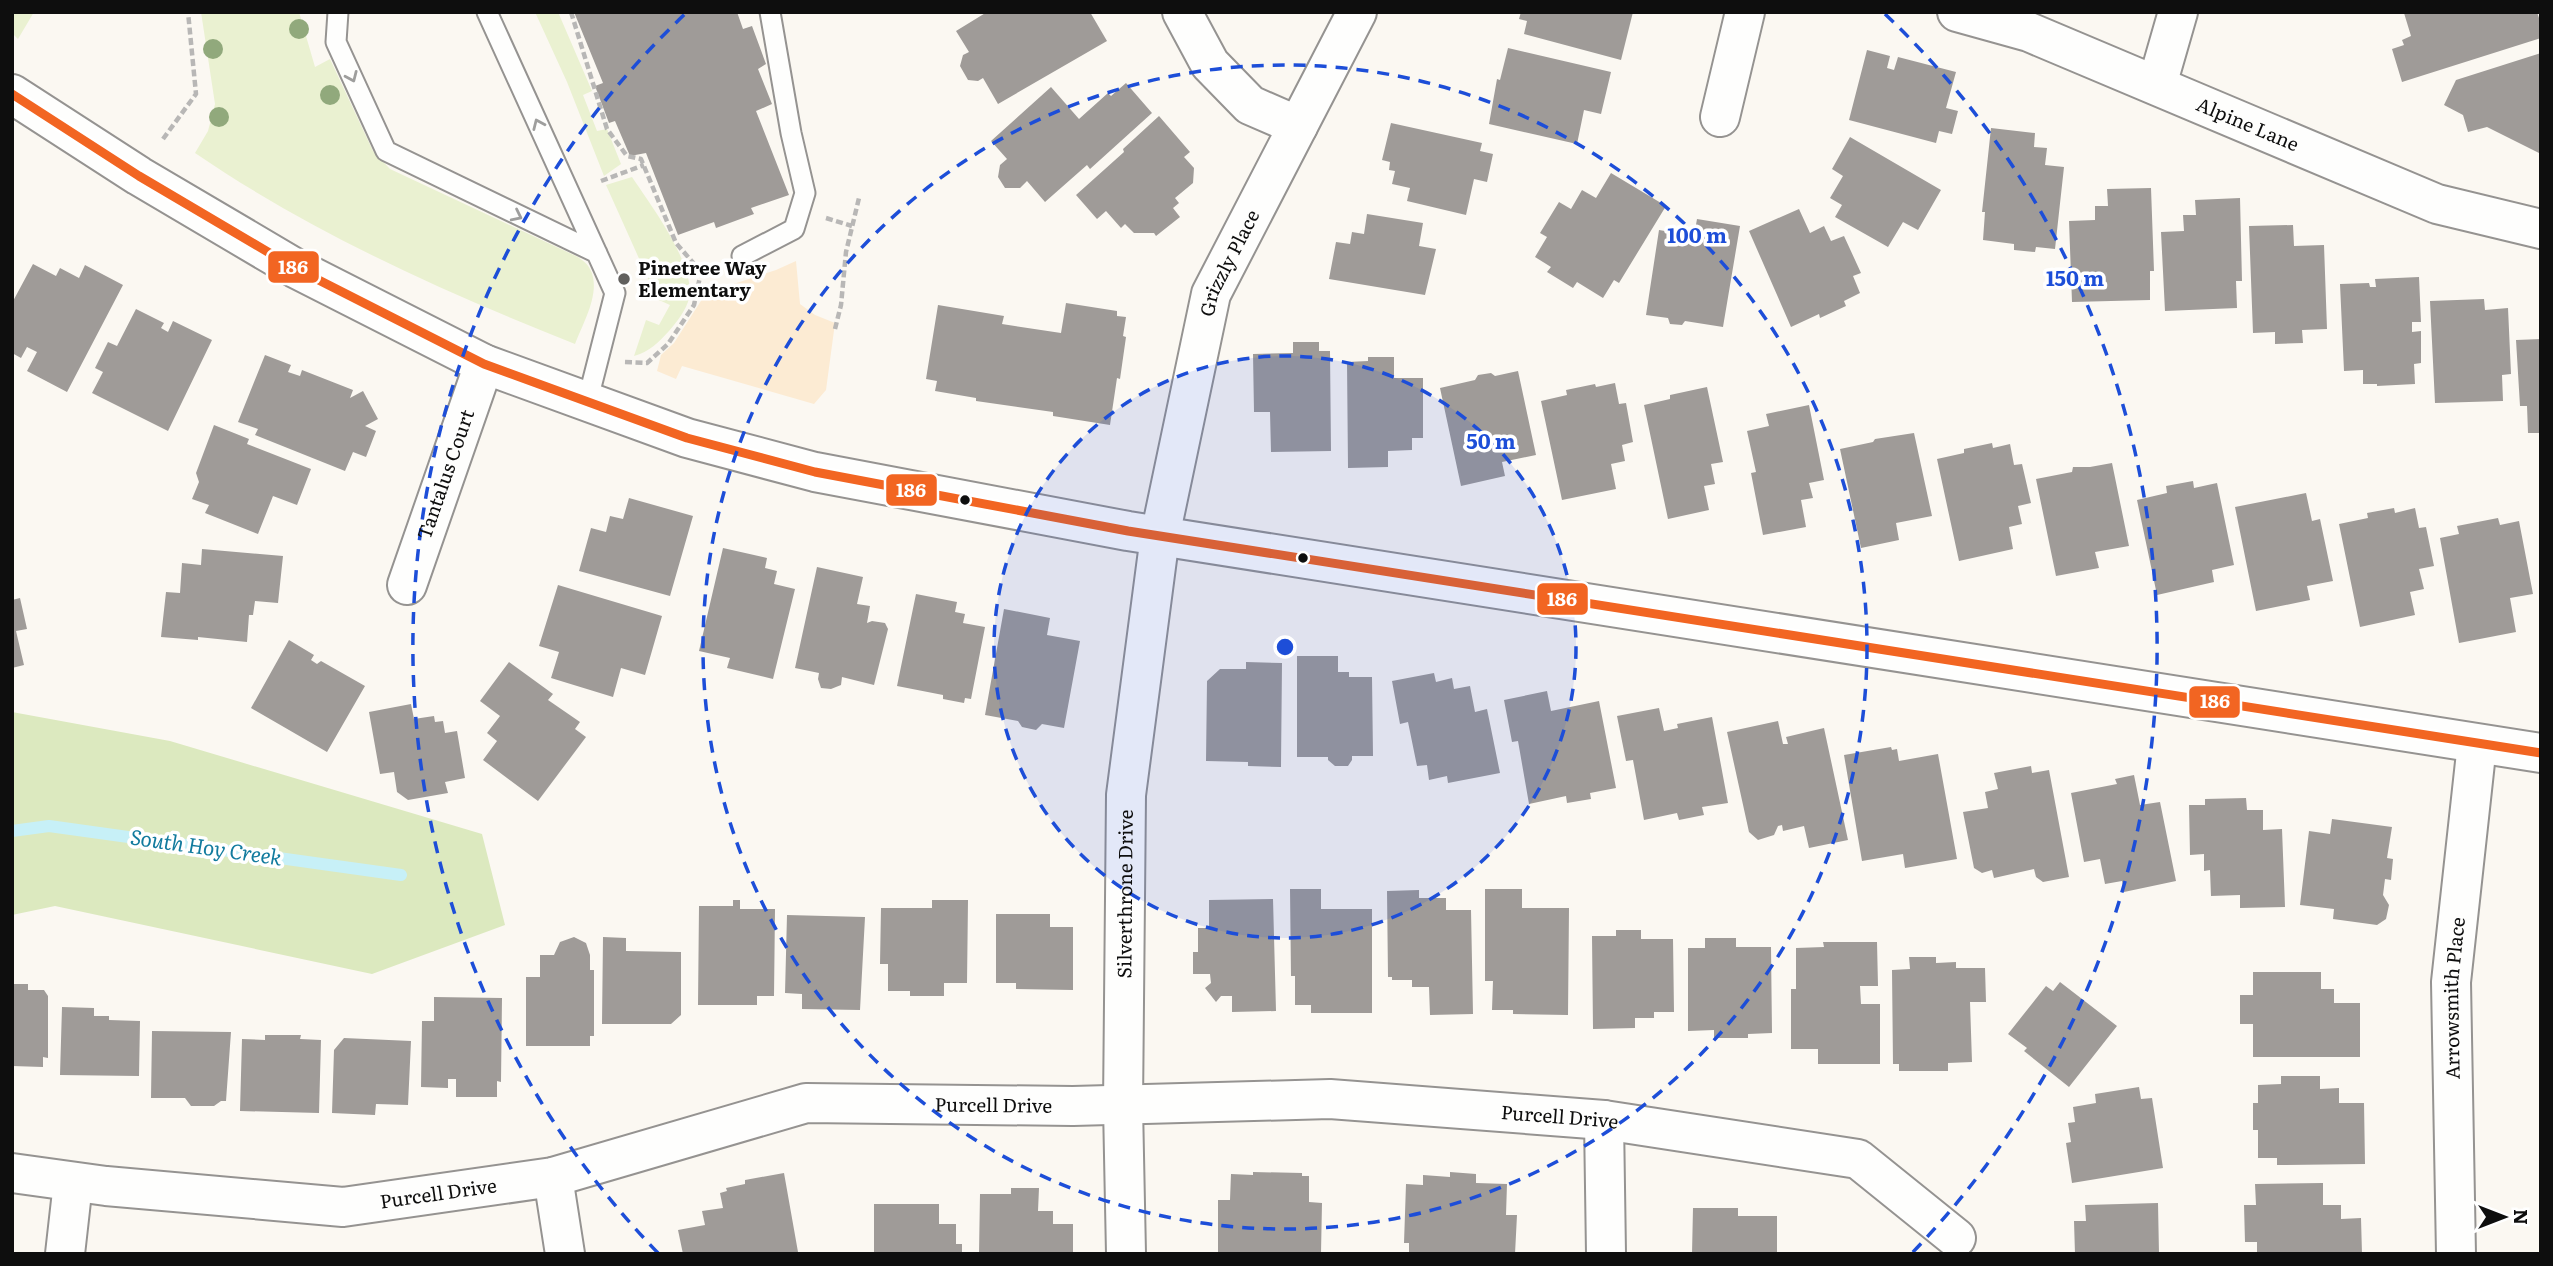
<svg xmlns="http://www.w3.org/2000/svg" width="2553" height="1266" font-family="Literata,serif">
  <rect width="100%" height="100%" fill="#fbf8f2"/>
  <!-- green -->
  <path fill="#eaf1d1" d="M12,12h22l-16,27 -6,-6z
    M201,12h98l16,55 15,-8 43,92 17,18 188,88c4,3 10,7 12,12 12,22 -7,54 -15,75 -131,-52 -263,-111 -380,-191l13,-22 7,-27z
    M535,12h23l34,79 -9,4 14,36 10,-2 14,35 -17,12 -37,-94z
    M632,177c18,27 64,88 57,121 -2,11 -13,25 -20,33 -10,11 -20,21 -35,25l12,-36 13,5 11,-20 -20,-9v-13l-44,-98z"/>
  <!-- forest -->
  <path fill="#dce9bf" d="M12,712l158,29 312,93 23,91 -133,49 -317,-68 -43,9z"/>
  <!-- sand -->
  <path fill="#fcebd3" d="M796,261l4,43 15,11 20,8 -9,67 -12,14 -132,-38 -6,13 -19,-8 4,-16 13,-12 32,-50 70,-23z"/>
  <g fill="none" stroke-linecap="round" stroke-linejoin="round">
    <!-- stream -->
    <path stroke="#c7f0f7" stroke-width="12" d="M12,831l37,-5 352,49"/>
  </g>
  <!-- building -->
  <path fill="#9f9b98" d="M574,12h163l6,17 9,-3 14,38 -8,5 14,35 -16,7 33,84 -38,13 3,6 -38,14 -2,-6 -36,13 -32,-82 -16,3 -15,-35 -6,2 -14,-37 8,-3z
    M987,12h103l17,29 -109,63 -15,-26 -5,3 -10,-1 -8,-14 3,-11 6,-3 -13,-21z
    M1521,12h112l-12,48 -97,-26 3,-13 -8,-2z
    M2406,12h131l4,12v14l-139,44 -10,-33 12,-4 -2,-5 9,-4 -7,-23z
    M1508,48l103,24 -10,42 -17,-4 -7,34 -88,-20 8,-45 3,1z
    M1867,50l23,6 -3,12 7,2 4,-13 58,15 -10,36 12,3 -6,23 -13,-3 -3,12 -87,-23z
    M2541,53v101l-54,-27 -19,5 -5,-17 -19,-10 12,-25z
    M1126,83l26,30 -62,56 -3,-4 -42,37 -18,-21 -7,7h-15l-7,-11 2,-12 7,-6 -16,-18 60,-54 28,32 29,-26 3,3z
    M1159,116l31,36 -6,5 10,11 -1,15 -18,15 4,5 -6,5 7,9 -24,19 -2,-3h-20l-9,-9 -4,4 -15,-17 -9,8 -21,-24 48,-43 -1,-3z
    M1391,123l91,20 -2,8 13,3 -6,28 -13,-3 -8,36 -59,-14 3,-13 -18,-4 3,-13 -6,-1 1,-8 -8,-2z
    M1991,128l44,5 -1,14 13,1 -2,17 19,2 -9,82 -19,-2 -1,5 -21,-2v-6l-31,-4 2,-28h-3z
    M1850,137l91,53 -23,40 -15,-8 -15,25 -53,-30 7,-12 -12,-7 13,-22 -11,-7z
    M1611,173l55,33 -47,77 -5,-3 -11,18 -26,-16 -4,6 -26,-16 4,-5 -16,-10 12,-20 -7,-4 19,-31 12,7 11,-19 14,8z
    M2151,188l3,83h-4v29l-78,2 -3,-81 26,-1v-14h13l-1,-17z
    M2240,198l2,83h-6l1,27 -72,3 -4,-79 23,-1 -1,-16h13l-1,-15z
    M1799,209l11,24 14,-7 7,15 13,-5 17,37 -8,3 7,17 -16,8 2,5 -26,12 -1,-4 -28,13 -42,-96z
    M1367,214l56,9 -4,23 17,3 -11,46 -96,-16 7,-37 14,2 2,-12 12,2z
    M1697,219l43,7 -17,101 -38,-6 -3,4 -12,-1 -2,-6 -22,-3 13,-85 35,6z
    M2293,225l1,21 30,-1 3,84 -25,1 1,13 -28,1v-12l-22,1 -4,-107z
    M33,264l23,12 4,-8 19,10 6,-13 38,20 -56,107 -40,-21 10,-19 -10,-5 -6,11 -9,-5v-50z
    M2419,277l2,45h-9v10l9,-1v32l-7,1 1,20 -38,2v-2h-14v-14l-19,1 -4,-87 29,-1 1,4h6l-1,-8z
    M2484,299l1,11 23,-2 3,66 -9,1 1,26 -68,2 -5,-102z
    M1066,303l51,8v5l9,1 -3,19 3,1 -6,42 -3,-1 -7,47 -57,-9v-8v4l-77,-11v-3l-41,-7 2,-10 -11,-2 12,-74 66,11 -2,8 59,9z
    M136,309l28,14 -3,5 7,4 5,-11 39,19 -44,91 -76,-38 11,-21 -8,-4 13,-26 9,4z
    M2541,339v94h-13l-1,-27h-7l-4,-66z
    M1293,342h26v9h11l1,100 -60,1 -1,-40h-16l-1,-58 40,-1z
    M265,355l26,10 -3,7 12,4 2,-6 51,20 -3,8 13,-7 15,28 -13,7 11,5 -10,26 -13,-5 -8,19 -90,-36 3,-6 -20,-7z
    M1368,357h26v21h29v60h-11v12l-24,1v16l-40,1 -1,-106 21,-1z
    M1518,371l18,84 -34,7 3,14 -44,10 -21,-98 35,-8 3,-5 13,-2 4,3z
    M1615,383l4,21 7,-1 7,39 -11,3 3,16 -14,3 5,25 -54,11 -21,-99 26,-6 -1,-5 29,-6 1,3z
    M1707,387l16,75 -12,2 4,20 -11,2 5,24 -41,9 -24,-114 26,-6v-4z
    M1809,405l15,75 -15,3 4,15 -12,2 5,27 -43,8 -12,-62 5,-1 -9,-41 22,-5 -3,-12z
    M214,425l35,14 -2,5 64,25 -14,36 -24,-9 -15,38 -53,-21 4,-8 -17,-6 7,-17 -3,-9z
    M1914,433l18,83 -36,7 3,17 -38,8 -21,-99 33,-7 2,-3z
    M1992,443l1,5 17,-4 4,21 8,-1 9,39 -13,3 4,18 -13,3 4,22 -54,12 -22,-102 27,-6v-4z
    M2112,463l17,83 -34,6 4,16 -43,8 -20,-97 36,-7 1,-5h17z
    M2193,481l1,7 23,-5 17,82 -22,5 2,12 -57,13 -20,-95 30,-7 -1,-7z
    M2306,493l6,28 8,-2 13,62 -26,5 3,14 -54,11 -21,-104z
    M629,498l64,18 -23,80 -91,-25 12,-43 15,4 4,-16 13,3z
    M2394,508l1,5 20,-5 4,20 7,-1 8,39 -15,3 5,20 -14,3 5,23 -55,12 -21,-103 29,-6 -1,-5z
    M2498,518l2,7 19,-4 14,73 -23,4 6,34 -57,11 -19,-105 19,-4 -2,-8z
    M723,548l44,10 -2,10 12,3 -3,13 21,5 -22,90 -46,-11 3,-10 -31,-7z
    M202,549l81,7 -5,47 -23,-2 -2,14h-4l-2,27 -49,-5v3l-37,-3 5,-45 14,1 2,-30 19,2z
    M817,567l46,10 -6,27 13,2 -3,17 5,-2 13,2 3,6 -14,56 -32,-8 -1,8 -10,4 -10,-1 -3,-9 1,-6 -24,-5z
    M558,585l104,31 -17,59 -24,-7 -8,29 -62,-19 8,-26 -20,-6z
    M916,594l41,8 -2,10 10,2 -2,9 22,4 -14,72 -6,-1 -1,5 -21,-4v-4l-46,-9z
    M20,598l7,31 -11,2 8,34 -12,3v-68z
    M1004,609l46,9 -3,17 33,6 -16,87 -22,-4 -6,6 -14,-3 -4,-6 -33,-6z
    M289,640l25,15 -3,5 6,4 4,-3 44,25 -38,66 -76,-44z
    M1297,656h41v16h11v5h23l1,79h-21v4l-4,6h-13l-7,-6v-3h-31z
    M509,662l44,32 -5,6 32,22 -5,7 11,8 -48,64 -55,-41 14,-19 -10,-8 13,-17 -20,-15z
    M1246,662l36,1 -1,104 -33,-1v-4l-42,-1 1,-80 13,-12h26z
    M1434,673l2,9 16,-4 2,11 16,-3 5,26 12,-3 13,64 -52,10 -1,-7 -18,4 -2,-15 -10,1 -9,-44 -8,2 -8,-43z
    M1547,691l4,20 48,-10 17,87 -26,5 1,6 -24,4 -1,-7 -37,8 -11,-63 -6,1 -8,-42z
    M411,704l3,15 20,-3 1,6 8,-1 2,12 12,-2 8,47 -20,4 3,11 -40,7 -11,-8 -3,-20 -14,2 -11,-62z
    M1659,708l5,23 14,-3 -1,-4 35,-7 16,86 -26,4 2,8 -25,5 -2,-7 -33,7 -11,-60 -7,1 -9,-45z
    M1778,721l5,23h5l-2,-7 38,-9 24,112 -39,8 -5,-22 -21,5 -1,-6 -4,1 -4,9 -16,5 -9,-8 -22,-100z
    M1891,747l1,3 5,-1 2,12 39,-7 19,105 -52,9 -2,-14 -41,7 -18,-106z
    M2031,766l1,7 17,-3 20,107 -26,5 -7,-5 -2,-8 -40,9 -2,-8 -10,3 -8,-5 -11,-56 25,-4 -3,-16 13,-3 -4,-16z
    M2134,775l6,30 20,-3 16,79 -52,11 -2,-11 -17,3 -5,-25 -16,3 -13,-69 46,-9 -2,-5z
    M2246,798l1,12h16v20l19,-1 3,78 -45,1v-13l-29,1 -1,-26 -6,1v-17l-14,1 -1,-50h16v-6z
    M2332,819l60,8 -5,31 6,1 -2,21 -6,-1 -2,16 6,10 -3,14 -9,6 -44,-6 1,-10 -34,-4 9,-74 21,3z
    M1290,889h31v20h51v104h-61v-8h-16v-29h-4z
    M1485,889h37v19h47l-1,107 -55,-1v-4h-21l1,-29h-8z
    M1419,890v8h27v12h25l2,104 -43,1 -1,-28h-17v-7h-20v-3h-4l-1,-86z
    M1273,899l3,112 -44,1v-16h-11l-5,6 -11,-14 6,-5 -1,-9h-17v-22h5v-24h11v-28z
    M733,900h7v9h35l-1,87h-17v9h-59l1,-99h34z
    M932,900h36l-1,83h-23v13h-34v-5h-22v-27h-8l1,-56h51z
    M996,914h54v13h23v63l-57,-1v-6h-20z
    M787,915l78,2 -5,93 -58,-1v-15l-17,-1z
    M1616,930h25v9h32l1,73h-20v6h-19v10l-42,1 -1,-93h24z
    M574,937l12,6 4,12v15h4v66h-4v10h-64v-69h14v-22h14l6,-13z
    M603,937l23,1v13l55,1v63l-10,9h-69z
    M1705,938h31v9h35l1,86 -24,1v4h-34v-8l-26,1v-83h17z
    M1823,942h54l1,44h-18l1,18h19v60h-62v-15h-27v-60h5v-41l28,-1z
    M1909,957h27v6l20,-1v6h29l1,34h-16l2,60 -24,1v8h-49v-7h-6l-1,-94 18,-1z
    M2253,972h68v17h13v14h26v54h-107v-33h-13v-29h13z
    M2060,982l57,44 -48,61 -45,-36 3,-3 -19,-14 38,-48 7,5z
    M12,984h16v6h16l4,6v62l-5,-1v10l-31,-1z
    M434,997l68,1 -1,84 -4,-1v16h-41v-18h-8v9l-27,-1 1,-66h12z
    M62,1007l32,1v8h15v4l31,1 -1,55 -79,-1z
    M152,1031l79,1 -5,69h-5l-7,5h-23l-6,-8h-34z
    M265,1035h36l-1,4 21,1 -2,73 -79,-2 2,-72 23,1z
    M344,1038l67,3 -3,64 -32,-1 -1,11 -43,-2 2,-63z
    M2281,1076h39v13l19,-1v15h25l1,61 -88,1v-7h-19v-28h-5v-27h5v-18l23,-1z
    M2139,1087l2,12 11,-1 11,70 -91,15 -6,-40 5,-1 -3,-19 7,-1 -2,-15 23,-4 -1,-9z
    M1253,1172l49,1v3h7v26l13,1 -1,50 -103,-1v-52h12l1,-26 22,1z
    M1450,1172l26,2v9l31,1 -1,31h11l-2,39h-106v-11h-5l2,-59 17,1v-10l27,2z
    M784,1173l14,79 -12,2h-103l-5,-24 27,-5 -3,-14 21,-3 -3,-15 7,-2 -1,-3 19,-4v-4z
    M2323,1183v22h18v14l20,-1 1,36h-105v-12h-12l-1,-37h12l-1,-21z
    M1011,1188h28l-1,23h15v13h20v30h-94l1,-60h31z
    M2158,1203l1,51h-84l-1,-33h12l-1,-16z
    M874,1204h65v20h17v20h6v10h-88z
    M1693,1208h45v8h39v38h-85z"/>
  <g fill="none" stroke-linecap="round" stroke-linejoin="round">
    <defs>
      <path id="service" d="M338,12l-2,30 50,109 211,102
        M487,12l128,281 -28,110
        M742,256l52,-27 11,-36 -14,-60 -21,-121"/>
      <g id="minor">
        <path d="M1182,12l28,52 40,41 48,21"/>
        <path id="s1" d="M1957,12l72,20 408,172 104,25"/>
        <path d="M2157,85l21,-73"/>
        <path d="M1720,117l25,-105"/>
        <path id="s2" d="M407,585l77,-221"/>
        <path d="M1604,1120l2,134"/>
        <path id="s3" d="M12,1173l94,13 237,21 210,-30 253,-74 267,3 257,-7 274,21 254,39 98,79"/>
        <path d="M553,1177l12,77"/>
        <path d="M65,1254l8,-71"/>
        <path id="s4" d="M1126,1254l-3,-148 3,-311 34,-259 51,-242 146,-282"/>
        <path id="s5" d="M2456,1254l-5,-272 26,-238"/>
      </g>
      <path id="tertiary" d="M12,94l127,82 156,92 189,96 203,74 128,34 313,59 1413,222"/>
    </defs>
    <!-- service casing -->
    <use href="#service" stroke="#959391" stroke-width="23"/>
    <!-- minor casing -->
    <use href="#minor" stroke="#959391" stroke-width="42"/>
    <!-- tertiary casing -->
    <use href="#tertiary" stroke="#959391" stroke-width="42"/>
    <!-- path -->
    <path stroke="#b8b7b6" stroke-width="4.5" stroke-dasharray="7 3.5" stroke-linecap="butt" d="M571,12l36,117 20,27 14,3 35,84 25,29
      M163,139l33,-45 -8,-82
      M601,181l43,-16
      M826,218l26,8
      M701,272l16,-6
      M744,284l1,18
      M835,329l6,-24 5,-53 13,-54
      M625,362l22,1 21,-19 26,-39 7,-33"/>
    <!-- service -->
    <use href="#service" stroke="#fefefd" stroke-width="19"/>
    <!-- minor -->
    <use href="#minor" stroke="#fefefd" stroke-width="38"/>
    <!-- tertiary -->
    <use href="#tertiary" stroke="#fefefd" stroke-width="38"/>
    <defs>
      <path id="bus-1" d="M12,94l127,82 156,92 189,96 203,74 128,34 313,59 1413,222"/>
    </defs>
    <!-- bus-1 casing -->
    <use href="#bus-1" stroke="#fff" stroke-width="14"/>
    <!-- bus-1 -->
    <use href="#bus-1" stroke="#f26522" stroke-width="9"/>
  </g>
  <!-- trees -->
  <g fill="#91a97c">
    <circle cx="299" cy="29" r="10"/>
    <circle cx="213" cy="49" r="10"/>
    <circle cx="330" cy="95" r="10"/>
    <circle cx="219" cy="117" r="10"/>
  </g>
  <!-- one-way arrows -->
  <defs><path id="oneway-chevron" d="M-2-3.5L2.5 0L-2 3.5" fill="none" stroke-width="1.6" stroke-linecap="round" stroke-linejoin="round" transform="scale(1.75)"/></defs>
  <g stroke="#9e9e9d">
    <use href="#oneway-chevron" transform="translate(352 77) rotate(66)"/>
    <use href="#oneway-chevron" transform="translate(538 124) rotate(-114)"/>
    <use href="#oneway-chevron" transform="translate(517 216) rotate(26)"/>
  </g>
  <!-- distance rings -->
  <circle cx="1285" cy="647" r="291" fill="#1d4ed8" fill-opacity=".12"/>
  <g fill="none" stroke="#1d4ed8" stroke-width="3.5" stroke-dasharray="12 9">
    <circle cx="1285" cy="647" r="291"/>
    <circle cx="1285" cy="647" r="582"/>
    <path d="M658 1253A872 872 0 0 1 685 14M1885 14A872 872 0 0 1 1912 1253"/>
  </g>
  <!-- markers -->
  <circle fill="#61605e" stroke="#fff" stroke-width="2.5" cx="624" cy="279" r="7"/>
  <g fill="#0e0e0e" stroke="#fff" stroke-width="2.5">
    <circle cx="965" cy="500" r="6"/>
    <circle cx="1303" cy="558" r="6"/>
  </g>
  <g text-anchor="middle" stroke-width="7" stroke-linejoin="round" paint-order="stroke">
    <!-- street labels -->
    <g font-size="19" fill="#0e0e0e" stroke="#fff">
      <text dy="7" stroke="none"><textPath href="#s1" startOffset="312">Alpine Lane</textPath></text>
      <text dy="7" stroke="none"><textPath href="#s4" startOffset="1003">Grizzly Place</textPath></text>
      <text dy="7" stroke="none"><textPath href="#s2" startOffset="117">Tantalus Court</textPath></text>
      <text dy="7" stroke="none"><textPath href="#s4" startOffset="360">Silverthrone Drive</textPath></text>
      <text dy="7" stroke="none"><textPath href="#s5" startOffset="256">Arrowsmith Place</textPath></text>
      <text dy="7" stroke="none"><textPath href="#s3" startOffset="996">Purcell Drive</textPath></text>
      <text dy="7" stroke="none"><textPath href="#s3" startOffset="1563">Purcell Drive</textPath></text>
      <text dy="7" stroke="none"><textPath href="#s3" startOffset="429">Purcell Drive</textPath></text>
    </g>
    <!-- poi labels -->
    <g font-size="19" font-weight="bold" fill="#0e0e0e" stroke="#fff" text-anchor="start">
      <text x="638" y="275">Pinetree Way<tspan x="638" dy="22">Elementary</tspan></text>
    </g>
    <!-- water labels -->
    <g font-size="21" font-style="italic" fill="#127b9e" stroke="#fff">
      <text transform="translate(206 848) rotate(8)" y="7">South Hoy Creek</text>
    </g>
  </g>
  <circle cx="1285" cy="647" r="10" fill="#1d4ed8" stroke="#fff" stroke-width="3.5"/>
  <g font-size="21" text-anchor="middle" font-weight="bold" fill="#1d4ed8" stroke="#fff" stroke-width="7" stroke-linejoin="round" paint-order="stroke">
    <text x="1697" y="243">100 m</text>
    <text x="2075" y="286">150 m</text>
    <text x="1491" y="449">50 m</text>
  </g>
  <g stroke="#fff" stroke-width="2.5">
    <rect x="267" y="250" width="53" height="34" rx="7" fill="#f26522"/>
    <rect x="885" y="473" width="53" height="34" rx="7" fill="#f26522"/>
    <rect x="1536" y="582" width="53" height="34" rx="7" fill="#f26522"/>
    <rect x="2188" y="685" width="53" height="34" rx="7" fill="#f26522"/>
  </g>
  <g font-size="19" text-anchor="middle" font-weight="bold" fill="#fff">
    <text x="293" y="274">186</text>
    <text x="911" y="497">186</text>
    <text x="1562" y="606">186</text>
    <text x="2215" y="708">186</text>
  </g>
  <!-- border -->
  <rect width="2553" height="1266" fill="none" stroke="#0e0e0e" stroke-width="28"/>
  <!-- north arrow -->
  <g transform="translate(2504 1217) rotate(90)" stroke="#ffffff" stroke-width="5" paint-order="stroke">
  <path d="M0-5L12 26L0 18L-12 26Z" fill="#0e0e0e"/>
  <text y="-10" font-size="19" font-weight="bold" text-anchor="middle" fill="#0e0e0e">N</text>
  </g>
</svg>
